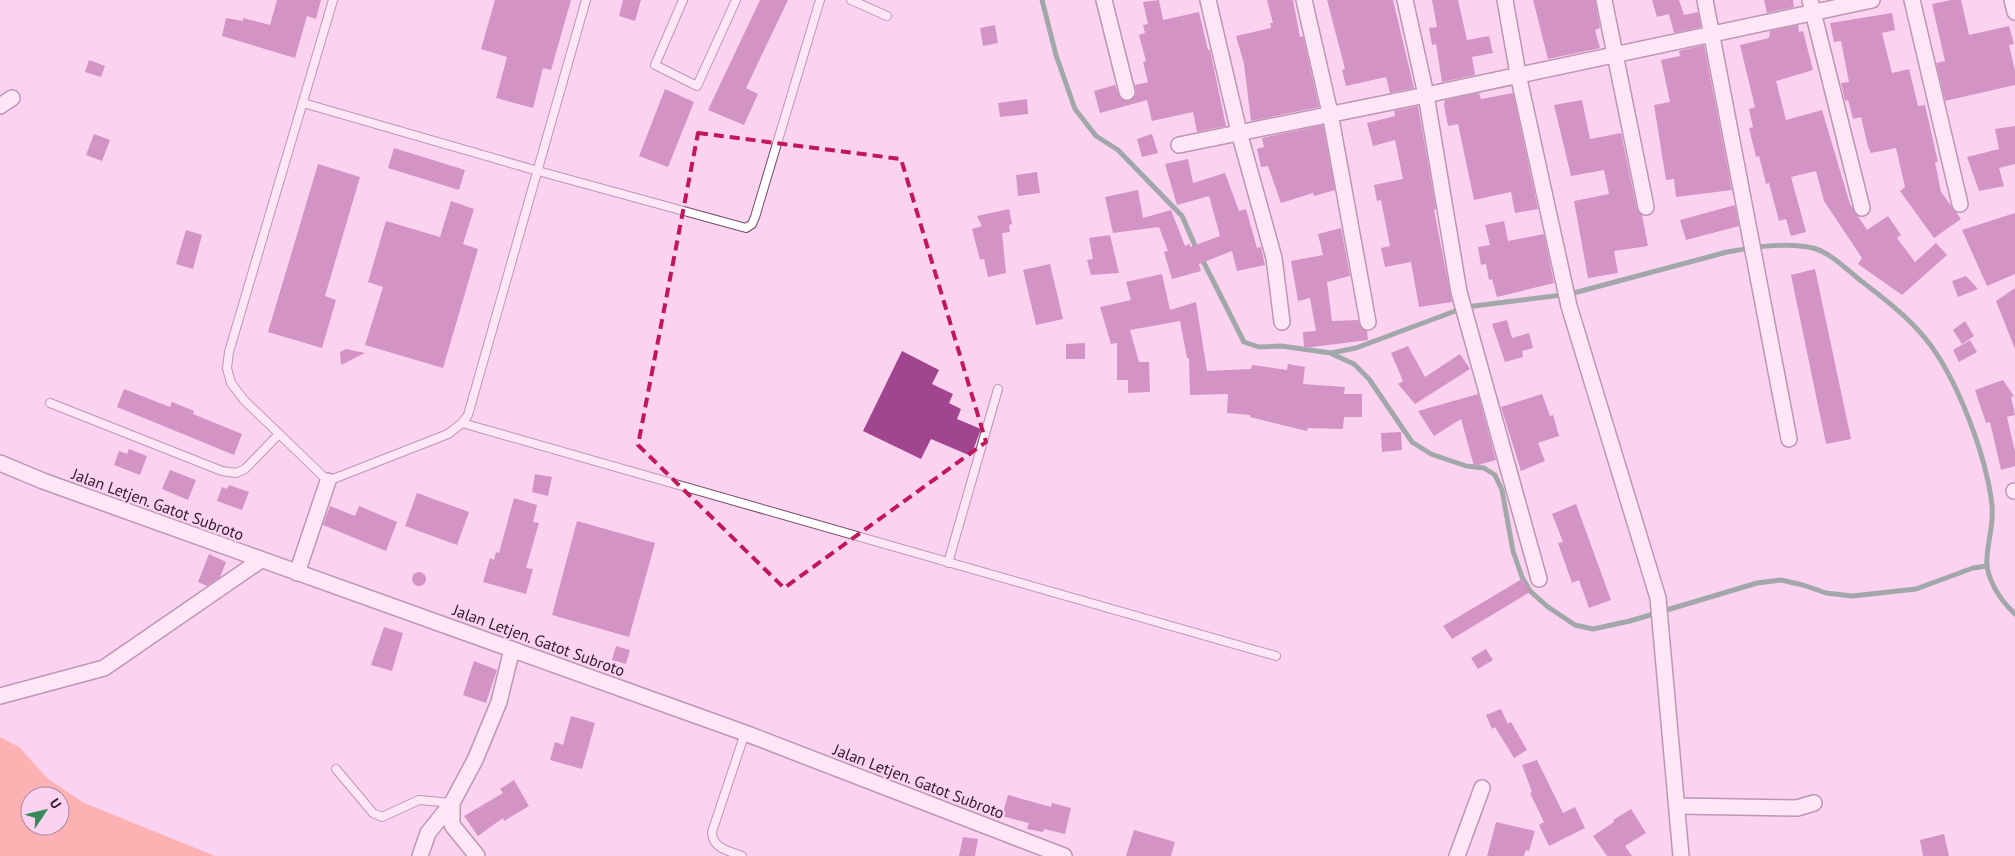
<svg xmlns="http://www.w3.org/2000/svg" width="2015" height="856" font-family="'PT Sans',sans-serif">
  <rect width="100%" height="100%" fill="#fbd3f1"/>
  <!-- forest -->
  <path fill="#ff8768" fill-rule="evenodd" d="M0,737l19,10 29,32 36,24 131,53h-215zM30,796h30v30h-30z"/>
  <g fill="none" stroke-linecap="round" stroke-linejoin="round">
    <!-- stream -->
    <path stroke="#367452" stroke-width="5" d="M1042,0l14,55 19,54 21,27 22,14 64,66 15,34
      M1201,257l43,85 15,5 22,-1 50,7 25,-5 110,-41 104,-13 157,-42c27,-5 59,-10 86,-4 18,5 33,21 47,32 22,17 47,36 65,58 32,39 61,117 67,167 2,18 -4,35 -5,53 -2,20 14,43 28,56
      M1332,354l22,10 15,15 43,63 19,12 35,12 18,2 11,7 7,15 11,61 9,26 8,14 18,16 27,18 18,4 37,-8 127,-38 24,-3 22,5 23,8 26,3 64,-7 57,-21 14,-2"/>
  </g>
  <!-- building -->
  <path fill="#a24590" d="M277,0h44l-5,19 -9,-3 -12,42 -73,-22 4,-18 17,3v-3l27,7z
    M495,0h76l-20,70 -8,-2 -10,40 -37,-10 11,-41 -26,-8z
    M623,0h18l-6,21 -16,-5z
    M760,0h28l-42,88 12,6 -14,31 -36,-15z
    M1159,0l4,20 36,-8 9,38h2l16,76 -29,6 -4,-20 -41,9 -5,-21 -47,13 -6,-22 21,-6 5,13 9,3 7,-6 -1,-10 13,-3 -5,-20 3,-1 -7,-26 6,-2 -2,-8 5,-1 -5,-22z
    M1267,0h26l7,37 3,-1 16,71 -68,14 -7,-57 -8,-28 35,-8 -1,-5h3z
    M1327,0h66l21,88 -24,5 -4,-16 -40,9 -4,-16 3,-1z
    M1432,0h26l9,40 22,-4 4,17 -21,4 3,18 -33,7 -6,-38 -4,1 -3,-17 8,-1z
    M1533,0h62l5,28 -5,2 5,18 -52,11z
    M1652,0h27l5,15 14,-3 3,15 -27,6 -5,-19 -12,3z
    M1764,0h29l1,7 -27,6z
    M1951,0h10l8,35 40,-9 5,18 -5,1 6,26v14l-70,16 -9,-38 9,-2 -13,-57z
    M1892,13l3,17 -13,3 10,40 17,-4 9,37 7,-1 13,57h-3l6,30 20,27 -27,19 -34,-47 5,-4 -9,-39 -25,5 -3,-6 -7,-30 -8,2 -5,-19 -3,1 -4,-18 8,-1 -8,-41 -7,1 -4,-19z
    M995,25l3,18 -15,3 -3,-18z
    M1798,25l1,7 4,-1 10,39 -37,11 10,39 36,-10 28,94 17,26 21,-14 13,19 -4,3 18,24 21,-19 11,12 -45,40 -44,-31 4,-6 -38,-57 -8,-30 -25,6 15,55 -15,4 -5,-17 -7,2 -10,-38 -3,1 -7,-28 -3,1 -7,-29 4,-1 -4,-18 6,-2 -15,-62 29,-7 1,-7z
    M1704,45l28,145 -56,7 -2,-18 -8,1 -12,-75 16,-3 -9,-42 19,-4 -1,-5z
    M89,60l16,6 -4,11 -16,-5z
    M665,89l29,13 -26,65 -29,-11z
    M1479,93l2,6 32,-6 25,116 -23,4 -4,-21 -37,8 -16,-76 -10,2 -4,-21 1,-5z
    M1027,99l1,15 -28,3 -2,-14z
    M1582,100l8,39 31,-6 16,76 5,6 6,31 -34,5 4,22 -30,5 -14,-77 35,-7 -5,-24 -33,6 -17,-71z
    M1418,106l18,103 -2,1 18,92 -33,5 -8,-45 -26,5 -4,-19 9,-2 -9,-46 -4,1 -3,-16 29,-6 -8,-39 -22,6 -6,-23 28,-7 -1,-5z
    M1323,125l12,65 -21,6 -1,-3 -32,10 -13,-37 -7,1 -4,-18 7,-2 -2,-9z
    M2015,126v38l-16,4 5,18 -25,5 -12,-34 32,-8 -4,-20z
    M94,134l16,6 -8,21 -16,-6z
    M1152,134l6,19 -16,4 -5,-18z
    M394,148l71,22 -6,20 -71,-22z
    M1188,159l5,24 32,-10 14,38 7,-2 11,39 4,-1 4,18 -28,6 -5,-20 -33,13 2,7 -29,8 -8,-27 4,-1 -9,-24 -46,6 -8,-36 33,-7 5,28 28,-8 14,36 5,-2v3l30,-11 -11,-40 -32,9 -12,-41z
    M318,164l42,13 -35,119 11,4 -14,48 -54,-16z
    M1037,172l3,21 -22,3 -2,-21z
    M451,201l23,8 -11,35 15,5 -35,119 -78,-23 18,-58 -15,-5 18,-61 54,16z
    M1735,205l4,21 -53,14 -6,-20z
    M1009,209l3,15 -3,1 1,7 -8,1 4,40 -18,4 -4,-18 -4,1 -8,-31 10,-3 -5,-10z
    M2015,213v61l-28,12 -25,-56z
    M1504,221l4,20 36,-7 10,49 -57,14 -5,-18 -3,1 -3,-16 -5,1 -3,-18 12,-2 -5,-20z
    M1341,228l9,48 -23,6 5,39 26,-1 3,8 6,3 1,9 -64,8 -1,-16 13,-1 -6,-33 -12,3 -7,-40 32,-6 -5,-21z
    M186,230l16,5 -9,34 -17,-5z
    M1110,235l9,38 -28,2 -4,-15 6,-1 -4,-21z
    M1050,264l13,55 -27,6 -13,-55z
    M1815,269l36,170 -25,5 -35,-169z
    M1162,274l8,36 26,-8 11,69 44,-2 1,-4 35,5 1,-6 17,3 -2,17 42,3 -1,7h18v23h-18l-1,12 -35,-1 -1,3 -57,-14v-2l-23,-2 1,-19 -38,1 -1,-37h-2l-7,-37 -50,9 9,32h10l1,30 -22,1v-13h-11v-37l-6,1 -11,-37 31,-7 -5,-18z
    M1966,276l12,13 -20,8 -6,-16z
    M2015,288v61l-19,-48z
    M1507,320l5,18 17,-5 4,15 -11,3 1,6 -18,5 -13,-38z
    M1965,321l9,15 -12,8 -9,-14z
    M1970,340l7,12 -18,10 -6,-12z
    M1085,343v16h-19v-15z
    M1408,346l17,31 35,-23 10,15 -55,35 -17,-20 5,-3 -12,-28z
    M346,349l19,4 -24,12 -1,-13z
    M902,351l37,19 -7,14 21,10 -4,9 12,6 -4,10 24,10 -10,27 -40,-17 -10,20 -58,-28z
    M2003,380l11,16 -3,1 4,18 -8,2 8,35v14l-14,4 -11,-48 -4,1 -11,-33z
    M124,389l46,18 2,-5 22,9 -1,3 49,20 -8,21 -117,-48z
    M1478,394l18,66 -22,6 -13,-47 -27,17 -16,-25z
    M1542,394l8,22 3,-1 6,21 -21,7 7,18 -24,10 -20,-64z
    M1401,432l1,18 -20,2 -1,-19z
    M129,449l18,7 -7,19 -26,-10 5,-14 8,3z
    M170,470l26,10 -8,20 -26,-11z
    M535,474l17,3 -4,19 -16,-4z
    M229,485l20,7 -7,18 -25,-9 5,-14 5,2z
    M417,493l52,19 -12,33 -52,-19z
    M514,498l23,7 -4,17 6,1 -13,45 7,1 -7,25 -43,-12 7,-24 4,2 2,-8 3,1z
    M1576,504l35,96 -22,8 -10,-28 -7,3 -14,-40 5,-1 -11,-28z
    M330,506l25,10 4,-10 38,16 -11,29 -63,-26z
    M577,521l78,22 -26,94 -77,-22z
    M209,554l17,8 -6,15 -13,9 -9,-4z
    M412 579a7 7 0 1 1 14 0a7 7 0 1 1-14 0Z
    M1522,579l8,13 -78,47 -9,-13z
    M384,627l19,6 -11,38 -21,-6z
    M616,646l14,4 -4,14 -14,-4z
    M1486,649l7,11 -15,9 -7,-11z
    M474,661l23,9 -11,33 -23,-8z
    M1501,709l7,15 3,-2 16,28 -13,8 -19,-31 -3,2 -6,-14z
    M571,716l24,7 -13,46 -32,-9 5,-18 8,3z
    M1537,760l26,53 12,-6 10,21 -36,18 -10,-21 5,-3 -14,-29 2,-1 -10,-27z
    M514,780l15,26 -25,15 -1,-3 -25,18 -14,-20 39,-23 -3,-4z
    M1008,795l43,12 1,-4 19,5 -6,26 -21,-5 -1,3 -16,-3 2,-6 -27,-7z
    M1631,809l15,24 -21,13 7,10h-25l-14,-20 21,-14 -1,-2z
    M1496,822l39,9 -6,20 -3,-1 -2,6h-37z
    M1134,830l41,12 -4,14h-45z
    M1944,834l5,22h-26l-3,-16z
    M963,837l15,2 -3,17h-16z"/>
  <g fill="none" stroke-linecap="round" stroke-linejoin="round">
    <defs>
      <path id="service" d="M333,0l-104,352 -2,16 4,15 13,17 84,81 120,-47 14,-11 6,-8 118,-415
        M683,0l-28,65 42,21 39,-86
        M851,0l36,16
        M303,103l235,68 208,57 6,-4 3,-7 65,-217
        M50,403l172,68 14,2 9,-4 34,-35
        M462,423l814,233
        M948,563l50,-174
        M336,769l37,44 9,4 37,-17 33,3
        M742,856c-13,-5 -30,-8 -30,-24l33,-99"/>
      <path id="minor" d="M1104,0l23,92
        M1208,0l31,132 35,126 8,64
        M1304,0l26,113 38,209
        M1405,0l21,95 33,197 80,287
        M1505,0l13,74 51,232 89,292 23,258
        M1604,0l42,207
        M1705,0l84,439
        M1810,0l52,208
        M1912,0l48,204
        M2012,0l3,12
        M0,106l12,-8
        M1179,145l247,-50 446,-95
        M0,463l43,18 702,252 319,123
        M2014,491h1
        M297,573l31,-92
        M0,696l104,-28 157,-108
        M1677,806l120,2 17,-5
        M420,856l8,-23 24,-30
        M477,856l-25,-31v-22l23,-43 24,-58 13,-53
        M1457,856l25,-68"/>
    </defs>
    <!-- service casing -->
    <use href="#service" stroke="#73496a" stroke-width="10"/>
    <!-- minor casing -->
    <use href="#minor" stroke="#73496a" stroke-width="18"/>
    <!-- service -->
    <use href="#service" stroke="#fff" stroke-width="8"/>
    <!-- minor -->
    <use href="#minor" stroke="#fff" stroke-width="15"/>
  </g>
  <!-- marked area -->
  <path d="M0 0H2015V856H0ZM698,133l203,26 85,283 -202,146 -146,-143z" fill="#fbd3f1" fill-opacity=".55" fill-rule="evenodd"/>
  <path fill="none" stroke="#c2185b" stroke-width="4" stroke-dasharray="10 6" stroke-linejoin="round" d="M698,133l203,26 85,283 -202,146 -146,-143z"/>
  <g text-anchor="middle" stroke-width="5" stroke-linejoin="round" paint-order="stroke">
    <!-- street labels -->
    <g font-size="16" fill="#2d1b29" stroke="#fbd3f1">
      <text transform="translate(158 504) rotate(20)" y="6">Jalan Letjen. Gatot Subroto</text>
      <text transform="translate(539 640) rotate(20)" y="6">Jalan Letjen. Gatot Subroto</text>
      <text transform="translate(919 781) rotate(21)" y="6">Jalan Letjen. Gatot Subroto</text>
    </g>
  </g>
  <!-- north arrow -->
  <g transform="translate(45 811) rotate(55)"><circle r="24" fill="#fbd3f1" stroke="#a989a1"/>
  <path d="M0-4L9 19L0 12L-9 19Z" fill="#37895a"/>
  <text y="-8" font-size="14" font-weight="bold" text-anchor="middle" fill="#2d1b29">U</text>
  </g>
</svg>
